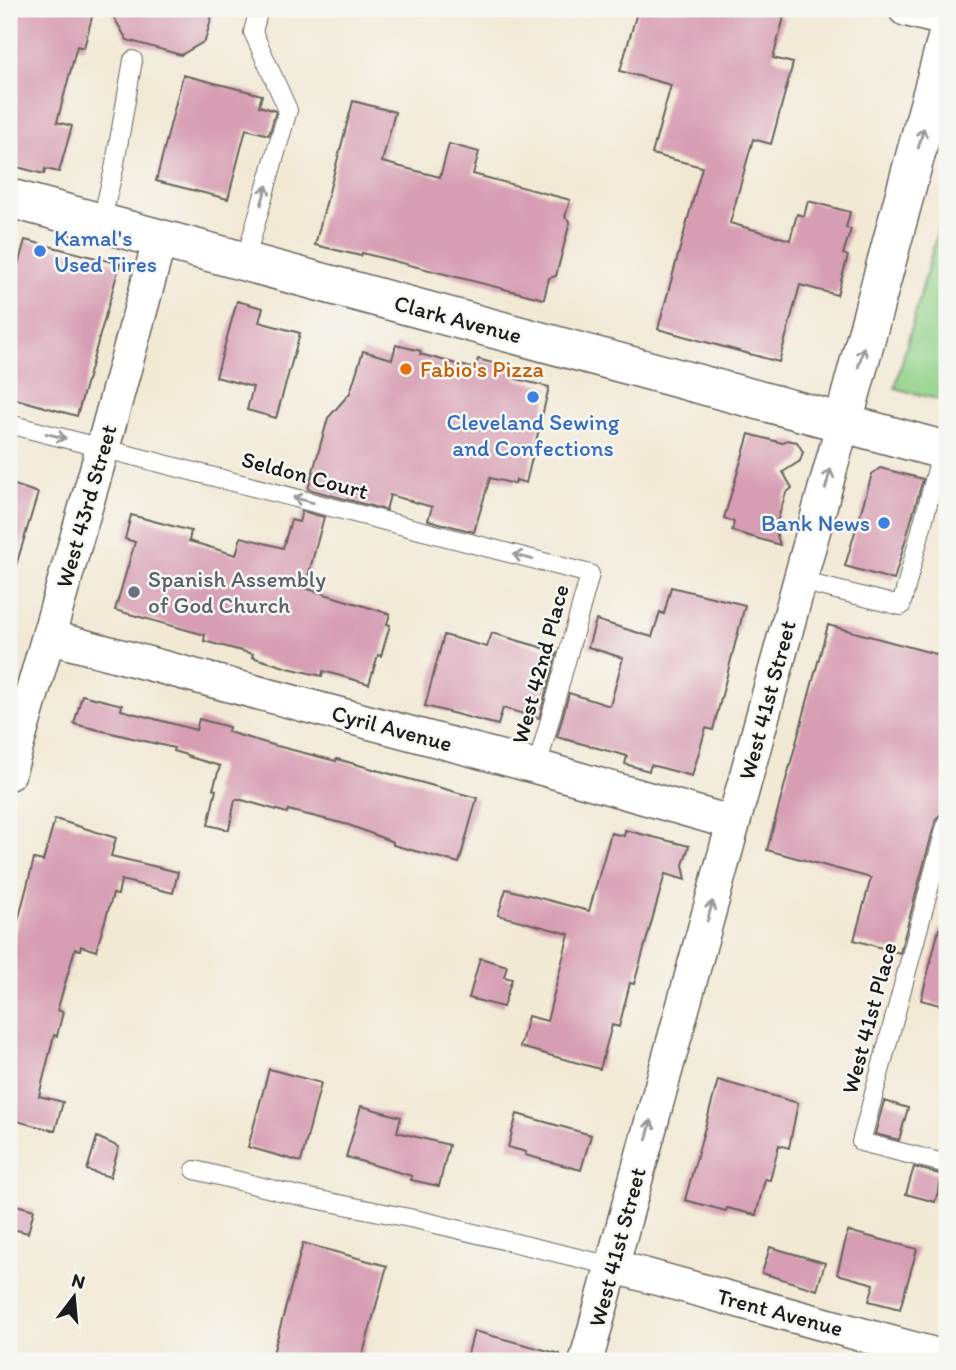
<svg xmlns="http://www.w3.org/2000/svg" width="956" height="1370" font-family="Itim,sans-serif">
  <rect width="100%" height="100%" fill="#f6f6f2"/>
  <filter id="ink" filterUnits="userSpaceOnUse"><feTurbulence type="fractalNoise" baseFrequency=".0143" numOctaves="2"/><feDisplacementMap in="SourceGraphic" scale="14" xChannelSelector="R" yChannelSelector="G"/><feConvolveMatrix kernelMatrix="1 2 1 2 8 2 1 2 1" color-interpolation-filters="sRGB"/></filter>
  <filter id="wash" filterUnits="userSpaceOnUse"><feTurbulence type="fractalNoise" baseFrequency=".00686" numOctaves="4" result="noise"/><feDisplacementMap in="SourceGraphic" scale="28" xChannelSelector="R" yChannelSelector="G"/><feGaussianBlur stdDeviation="1.57" result="paint"/><feColorMatrix in="noise" values="0 0 0 0 0 0 0 0 0 0 0 0 0 0 0 0 0 1.4 0 .05"/><feComposite in="paint" operator="in"/></filter>
  <g filter="url(#wash)">
    <rect width="100%" height="100%" fill="#f2e9d5"/>
    <!-- green -->
    <path fill="#92d289" stroke="#577752" stroke-width="2" d="M947,196v206l-52,-14z"/>
    <g id="blocks">
      <!-- building -->
      <path fill="#d79eb3" d="M9,9h85l-10,39 -7,-2 -20,76 15,4 -13,46 -14,-3 -1,5 -35,-9z
        M109,9h105l-9,32 -24,14 -54,-15z
        M638,9h114l32,8 -11,41 20,5 -22,81 -18,-5 -23,84 60,17 7,-26 7,2 4,-15 42,11 -4,16 5,1 -8,25 5,2 -11,39 -37,-10 -21,77 -121,-33 44,-162 -50,-13 19,-69 -51,-14z
        M183,75l79,20 -3,11 17,5 -7,24 -23,-6 -18,70 -72,-18z
        M353,101l42,11 -13,50 58,15 9,-33 30,8 -6,22 97,26 -5,17 5,5 -14,54 -7,2 -5,21 -182,-46 -1,3 -46,-11z
        M25,240l95,24 -43,152 -68,-19v-130l8,2z
        M237,301l26,7 -4,14 41,11 -24,85 -29,-8 6,-23 -37,-10z
        M396,345l25,6 -1,3 55,15 3,-10 40,11 -2,9 33,8 -23,96 -10,-3 -1,4 -25,-6 -16,54 -46,-12 4,-13 -42,-12 -4,15 -78,-21 20,-71 22,-25 13,-42 29,8z
        M749,434l33,9 5,-3 10,2 6,10 -3,9 -17,11 9,16 -6,5 -11,35 5,17 -48,-14 2,-9 -10,-4z
        M880,468l43,11 -29,101 -49,-14 27,-92z
        M9,483l29,10 -24,79 -5,-1z
        M302,511l22,6 -19,71 85,26 -3,10 3,1 -9,31 -3,-1 -9,29 -46,-13 -1,5 -34,-8 -36,-11 1,-3 -49,-13 1,-6 -90,-25 20,-68 -10,-3 6,-24 60,16 -2,10 47,14 5,-18 42,11 8,-28 8,2z
        M671,587l74,18 -32,125 -7,-2 -14,48 -41,-11 -2,6 -24,-7 2,-8 -70,-19 12,-44 41,13 13,-48 -35,-11 8,-27 56,17 8,-25 4,2z
        M828,625l119,32v141l-3,13 -8,8 -36,134 -46,-13 17,-62 -104,-28z
        M492,633l65,19 -18,66 -36,-10 -5,17 -73,-19 19,-71 43,12z
        M82,695l40,10 -1,5 75,20 3,-11 30,8 -1,5 45,13 63,16 1,-2 140,39 -18,65 -66,-18v-3l-44,-17 -61,-15 -1,3 -45,-13h-7l-6,30 -21,-5 8,-35 -3,-1 7,-23 -31,-9 1,-1 -17,-5 1,-3 -100,-24z
        M55,819l61,19 -5,18 67,16 -5,21 -52,-13 -3,15 -5,-1 -17,57 -15,-5 -1,4 -5,-1 -17,59 1,3 4,1 -6,24 -3,-1 -15,61 24,6 -8,29 -46,-12v-163l25,-97 9,2z
        M625,830l64,16 -6,19 3,15 -21,-6 -31,110 -4,-1 -11,44 -7,-2 -12,44 -80,-22 8,-31 19,5 22,-87 -71,-19 8,-26 83,22 22,-78 13,3z
        M939,929l8,1v77l-26,-7z
        M480,958l27,8 -3,11 8,2 -9,28 -34,-9z
        M269,1069l52,14 -20,79 -53,-15z
        M718,1080l80,23 -9,45 -10,-3 -9,35 -5,-1 -9,36 -29,-7 -1,3 -41,-11z
        M884,1101l24,7 -9,32 -24,-6z
        M361,1106l40,11 -4,15 52,13 -10,41 -28,-6 1,-4 -66,-19z
        M517,1114l74,21 -10,35 -56,-15 1,-3 -18,-5z
        M97,1137l22,10 -9,30 -23,-7z
        M914,1167l29,8 -8,27 -29,-8z
        M9,1203l25,7 -6,23 -19,-5z
        M848,1231l69,18 -17,60 -31,-8 5,-17 -37,-10z
        M303,1243l84,23 -26,95h-90z
        M770,1247l55,16 -8,27 -55,-17z
        M474,1331l86,23v7h-94z"/>
    </g>
  </g>
  <g filter="url(#ink)">
    <use href="#blocks" fill-opacity="0" stroke="#67645d" stroke-width="2"/>
    <g fill="none" stroke-linecap="round" stroke-linejoin="round">
      <defs>
        <path id="service" d="M101,223l13,-54 19,-109
          M245,261l43,-151 -35,-78 6,-23
          M9,424l581,150 -53,193
          M800,581l101,25 41,-156
          M947,822l-86,320 86,22
          M195,1170l100,25 124,25 193,46"/>
        <path id="minor" d="M905,9l42,11
          M49,637l488,130 196,56
          M9,773l94,-326 57,-208
          M612,1266l335,92
          M586,1361l257,-938"/>
        <path id="tertiary" d="M9,198l938,253
          M843,423l104,-385"/>
      </defs>
      <!-- service casing -->
      <use href="#service" stroke="#67645d" stroke-width="20"/>
      <!-- minor casing -->
      <use href="#minor" stroke="#67645d" stroke-width="36"/>
      <!-- tertiary casing -->
      <use href="#tertiary" stroke="#67645d" stroke-width="41"/>
      <!-- service -->
      <use href="#service" stroke="#fff" stroke-width="18"/>
      <!-- minor -->
      <use href="#minor" stroke="#fff" stroke-width="33"/>
      <!-- tertiary -->
      <use href="#tertiary" stroke="#fff" stroke-width="38"/>
    </g>
    <!-- one-way arrows -->
    <defs><path id="oneway-shaft" d="M-6 0H5M1.5-3L5.5 0L1.5 3" fill="none" stroke-width="1.6" stroke-linecap="round" stroke-linejoin="round" transform="scale(1.75)"/></defs>
    <g stroke="#999">
      <use href="#oneway-shaft" transform="translate(921 138) rotate(-75)"/>
      <use href="#oneway-shaft" transform="translate(264 195) rotate(-74)"/>
      <use href="#oneway-shaft" transform="translate(861 357) rotate(-75)"/>
      <use href="#oneway-shaft" transform="translate(56 436) rotate(14)"/>
      <use href="#oneway-shaft" transform="translate(828 479) rotate(-75)"/>
      <use href="#oneway-shaft" transform="translate(303 500) rotate(-165)"/>
      <use href="#oneway-shaft" transform="translate(523 557) rotate(-165)"/>
      <use href="#oneway-shaft" transform="translate(710 911) rotate(-75)"/>
      <use href="#oneway-shaft" transform="translate(649 1130) rotate(-75)"/>
    </g>
  </g>
  <!-- markers -->
  <g fill="#3f7fe0" stroke="#f6f6f2" stroke-width="2.5">
    <circle cx="40" cy="251" r="7"/>
    <circle cx="533" cy="397" r="7"/>
    <circle cx="884" cy="523" r="7"/>
  </g>
  <circle fill="#e8710a" stroke="#f6f6f2" stroke-width="2.5" cx="406" cy="369" r="7"/>
  <circle fill="#6b7280" stroke="#f6f6f2" stroke-width="2.5" cx="134" cy="592" r="7"/>
  <g text-anchor="middle" stroke-width="5" stroke-linejoin="round" paint-order="stroke">
    <!-- shop labels -->
    <g font-size="23" fill="#366cbe" stroke="#f6f6f2" text-anchor="start">
      <text x="54" y="246">Kamal's<tspan x="54" dy="26">Used Tires</tspan></text>
      <text x="533" y="430" text-anchor="middle">Cleveland Sewing<tspan x="533" dy="26">and Confections</tspan></text>
      <text x="870" y="531" text-anchor="end">Bank News</text>
    </g>
    <!-- street labels -->
    <g font-size="23" fill="#1c1c1c" stroke="#f6f6f2">
      <text transform="translate(458 319) rotate(15)" y="8">Clark Avenue</text>
      <text transform="translate(305 475) rotate(15)" y="8">Seldon Court</text>
      <text transform="translate(86 506) rotate(-74)" y="8">West 43rd Street</text>
      <text transform="translate(540 664) rotate(-75)" y="8">West 42nd Place</text>
      <text transform="translate(767 700) rotate(-75)" y="8">West 41st Street</text>
      <text transform="translate(392 728) rotate(15)" y="8">Cyril Avenue</text>
      <text transform="translate(869 1018) rotate(-75)" y="8">West 41st Place</text>
      <text transform="translate(617 1247) rotate(-75)" y="8">West 41st Street</text>
      <text transform="translate(780 1312) rotate(15)" y="8">Trent Avenue</text>
    </g>
    <!-- food labels -->
    <g font-size="23" fill="#c56008" stroke="#f6f6f2" text-anchor="start">
      <text x="420" y="377">Fabio's Pizza</text>
    </g>
    <!-- worship labels -->
    <g font-size="23" fill="#5b616d" stroke="#f6f6f2" text-anchor="start">
      <text x="148" y="587">Spanish Assembly<tspan x="148" dy="26">of God Church</tspan></text>
    </g>
  </g>
  <!-- margin -->
  <rect width="956" height="1370" fill="none" stroke="#f6f6f2" stroke-width="35"/>
  <!-- north arrow -->
  <g transform="translate(74 1297) rotate(16)" stroke="#f6f6f2" stroke-width="5" paint-order="stroke">
  <path d="M0-5L12 26L0 18L-12 26Z" fill="#1c1c1c"/>
  <text y="-10" font-size="19" font-weight="bold" text-anchor="middle" fill="#1c1c1c">N</text>
  </g>
</svg>
